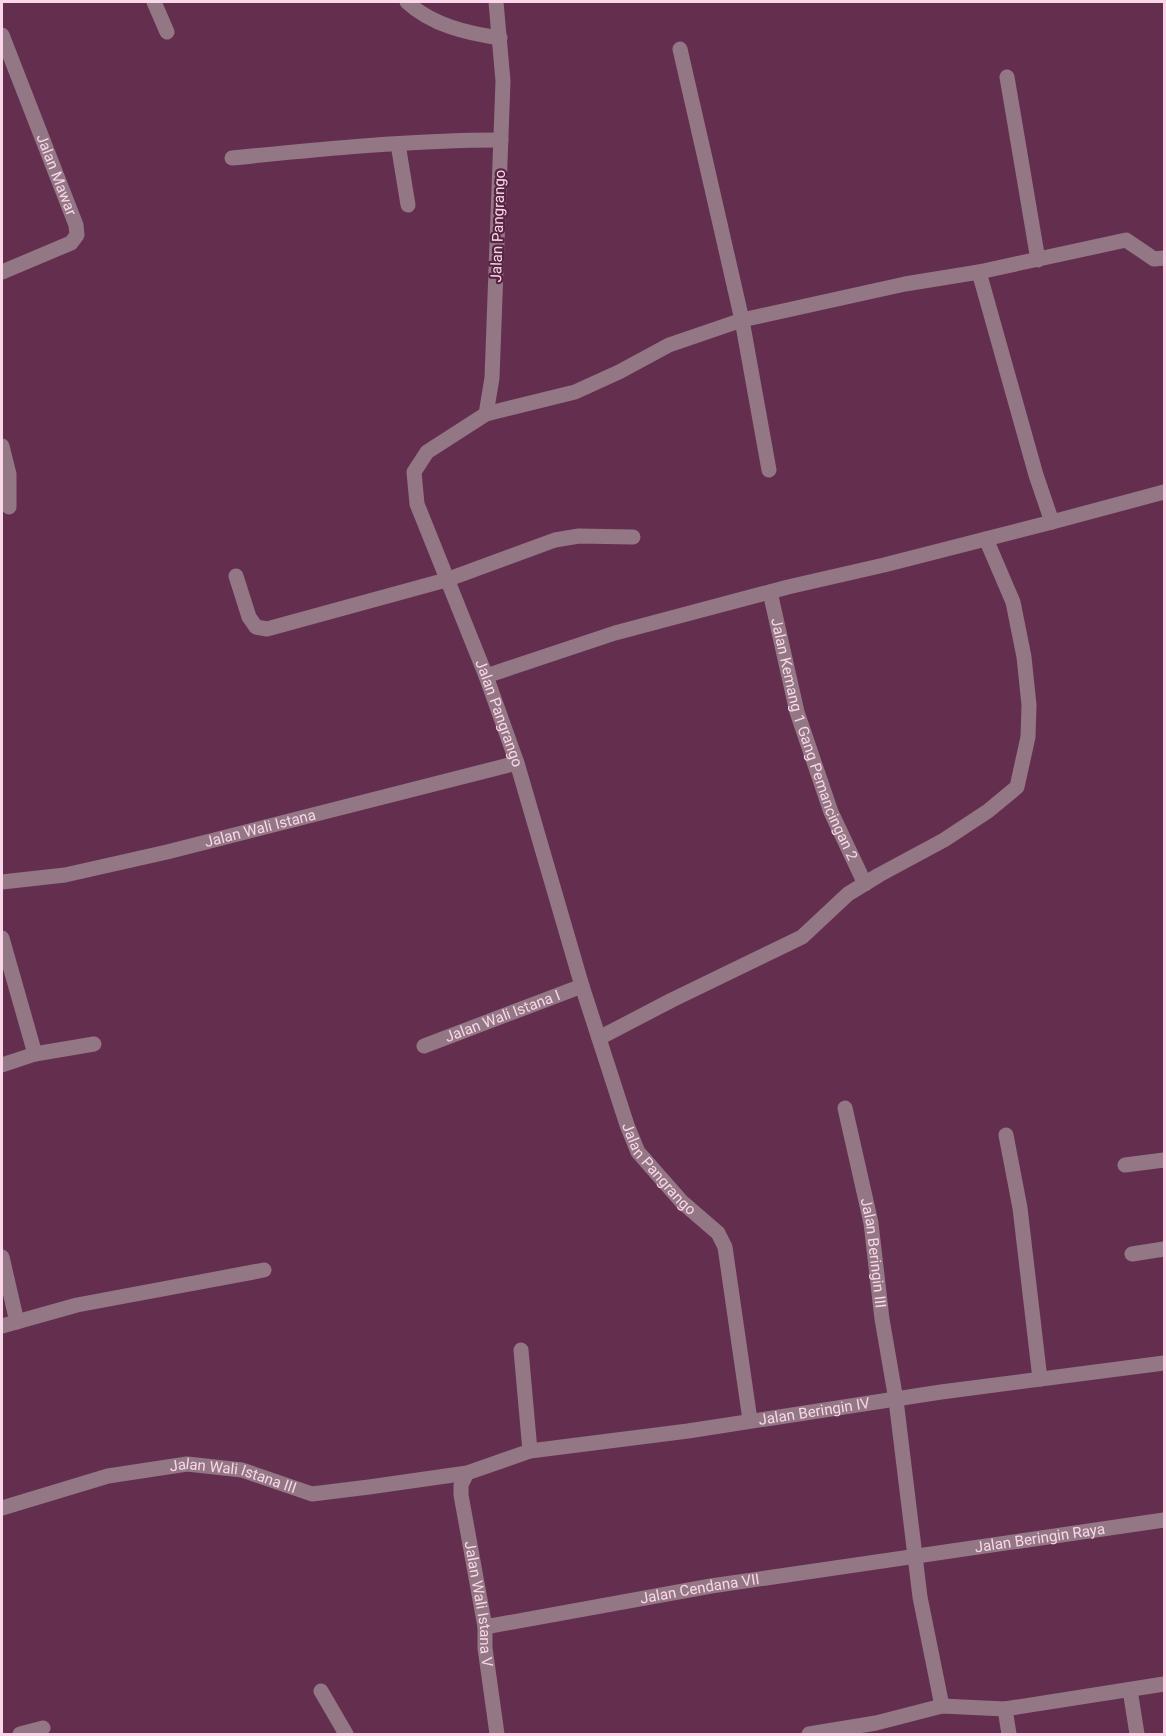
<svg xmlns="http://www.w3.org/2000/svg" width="1166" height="1736" font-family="Roboto,sans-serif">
  <rect width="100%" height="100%" fill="#642f4e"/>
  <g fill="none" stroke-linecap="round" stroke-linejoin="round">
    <!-- minor -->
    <g stroke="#937785" stroke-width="15">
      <path d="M154,2l13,30"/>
      <path d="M407,2c25,23 59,31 93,36"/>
      <path id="s1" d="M496,2l7,79 -11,297 -6,36 -59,38 -13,20 3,32 69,172 31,87 65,223 45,139 11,27 44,50 36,31 7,14 25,173"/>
      <path id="s2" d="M2,35l74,190 1,10 -6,8 -69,29"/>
      <path d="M680,49l62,271 27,150"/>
      <path d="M1007,77l31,183"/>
      <path d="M398,144l10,61"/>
      <path d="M232,158c90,-9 180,-18 269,-18"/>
      <path d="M979,272l57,203 16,47 112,-30"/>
      <path d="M486,414l89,-22 44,-20 50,-27 73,-25 163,-36 74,-12 147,-32 28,19 10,-1"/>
      <path d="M2,446l7,28v33"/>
      <path d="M236,576l13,41 7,10 11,2 179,-49 109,-40 24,-4 54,1"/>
      <path id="s3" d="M770,592l27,120 34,100 34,72"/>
      <path d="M486,676l129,-43 173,-46 96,-22 168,-43"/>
      <path id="s4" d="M2,882l63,-7 102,-23 350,-89"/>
      <path d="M2,938l33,116"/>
      <path d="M599,1038l73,-38 130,-63 46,-43 31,-19 65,-35 44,-29 29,-24 11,-50 1,-32 -5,-48 -11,-55 -27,-63"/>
      <path id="s5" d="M424,1046l158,-60"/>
      <path d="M2,1065l33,-11 59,-10"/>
      <path id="s6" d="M845,1108l26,115 11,96 14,81 24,197 22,109"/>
      <path d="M1006,1135l14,73 20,171"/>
      <path d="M1125,1165l39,-5"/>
      <path d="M1132,1254l32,-5"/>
      <path d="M2,1257l15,65"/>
      <path d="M2,1326l75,-21 187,-35"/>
      <path d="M521,1350l9,101"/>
      <path id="s7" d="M467,1473l-6,12v10l24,132v21l12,86"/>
      <path id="s8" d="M2,1508l106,-32 79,-12 55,6 70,24 57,-7 98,-14 63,-22 158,-20 253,-39 223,-29"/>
      <path id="s9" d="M485,1627l226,-41 453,-66"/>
      <path d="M1130,1690l7,44"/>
      <path d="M321,1691l25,43"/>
      <path d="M1005,1709l4,25"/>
      <path d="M20,1734l23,-6"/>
      <path d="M809,1734l67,-11 66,-17 63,3 159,-25"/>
    </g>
  </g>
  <g text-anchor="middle" stroke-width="4.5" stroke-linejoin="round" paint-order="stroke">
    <!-- street labels -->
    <g font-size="15" fill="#f9d7e8" stroke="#582443">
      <text dy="5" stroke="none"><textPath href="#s2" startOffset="150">Jalan Mawar</textPath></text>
      <text transform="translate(498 226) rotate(-88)" y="5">Jalan Pangrango</text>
      <text dy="5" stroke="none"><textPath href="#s1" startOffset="764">Jalan Pangrango</textPath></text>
      <text dy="5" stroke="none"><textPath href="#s3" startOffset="154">Jalan Kemang 1 Gang Pemancingan 2</textPath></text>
      <text dy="5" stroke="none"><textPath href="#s4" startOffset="264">Jalan Wali Istana</textPath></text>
      <text dy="5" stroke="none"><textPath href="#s5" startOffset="84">Jalan Wali Istana I</textPath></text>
      <text dy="5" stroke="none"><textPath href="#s1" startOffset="1250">Jalan Pangrango</textPath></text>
      <text dy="5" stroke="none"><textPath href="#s6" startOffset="148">Jalan Beringin III</textPath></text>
      <text dy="5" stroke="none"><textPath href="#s8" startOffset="830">Jalan Beringin IV</textPath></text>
      <text dy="5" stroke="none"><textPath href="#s8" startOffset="238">Jalan Wali Istana III</textPath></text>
      <text dy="5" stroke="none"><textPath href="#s9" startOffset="562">Jalan Beringin Raya</textPath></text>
      <text dy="5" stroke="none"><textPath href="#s9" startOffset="218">Jalan Cendana VII</textPath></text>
      <text dy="5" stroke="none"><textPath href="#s7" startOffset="134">Jalan Wali Istana V</textPath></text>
    </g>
  </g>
  <!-- border -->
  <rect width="1166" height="1736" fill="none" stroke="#f9d7e8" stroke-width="6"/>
</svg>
